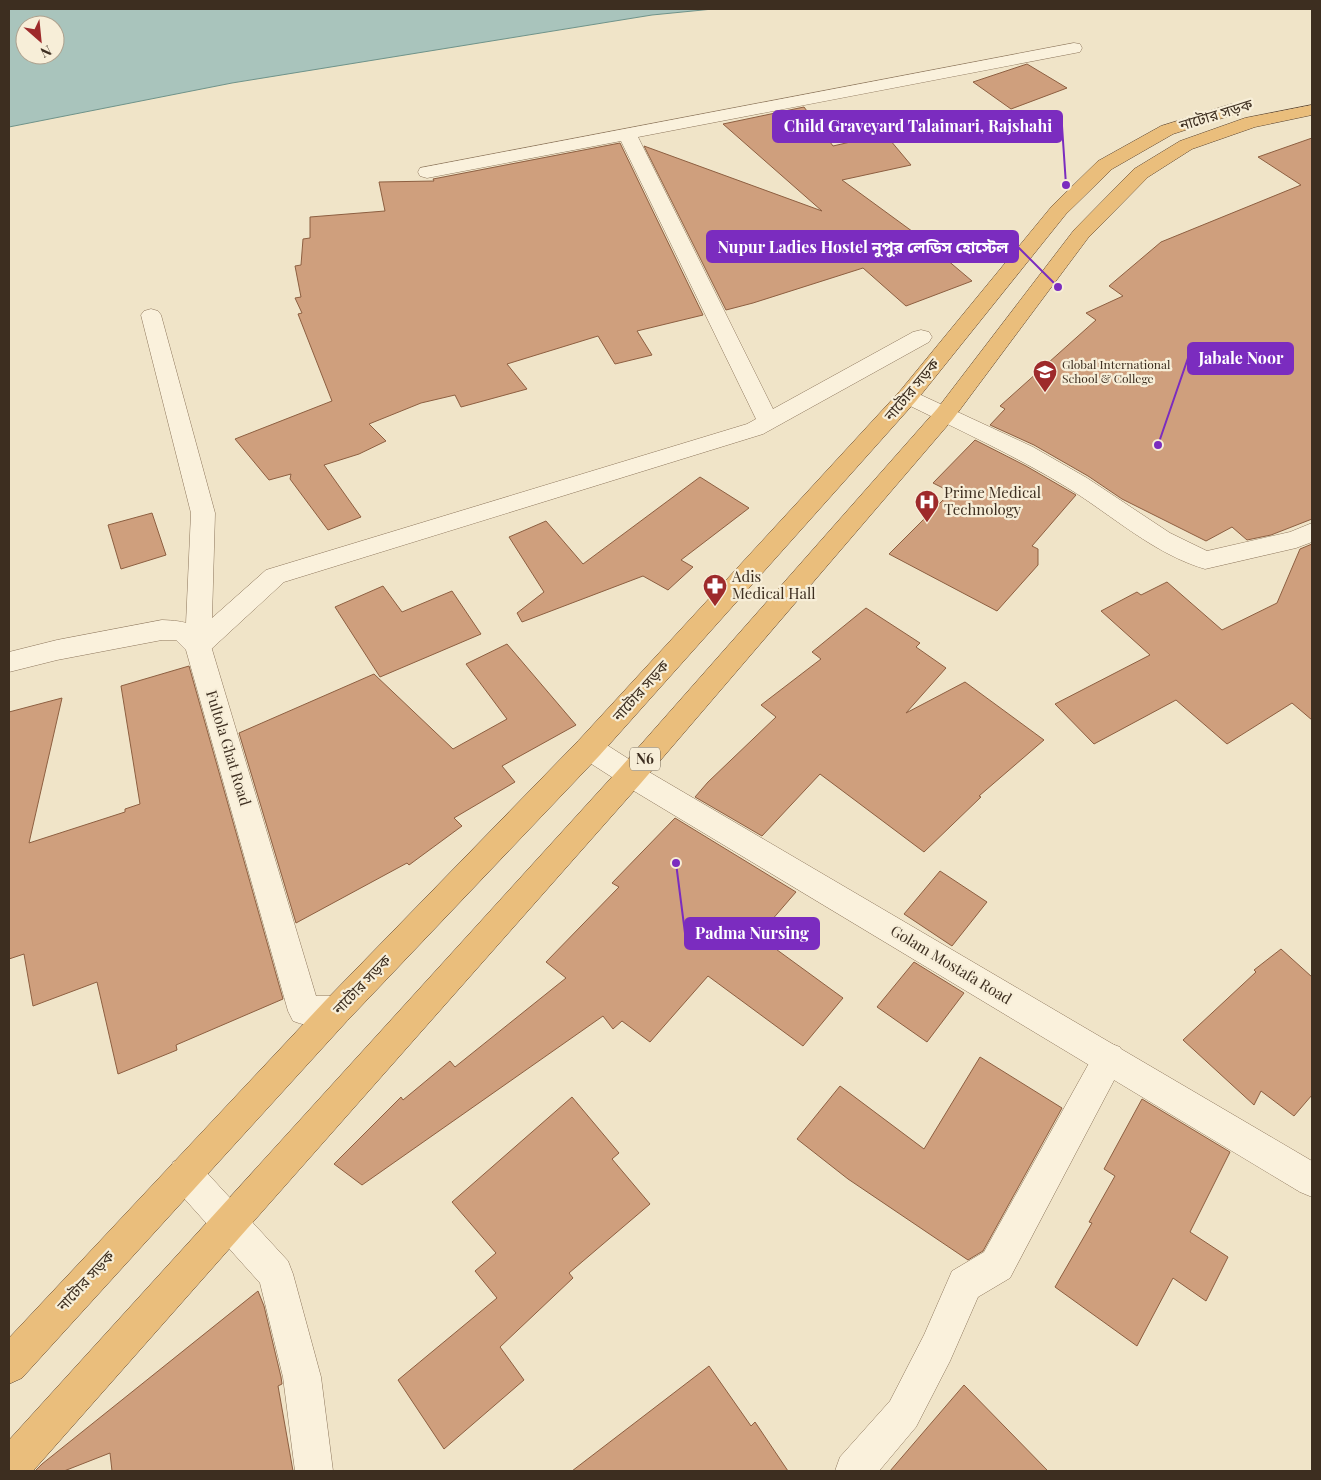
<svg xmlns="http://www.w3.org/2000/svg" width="1321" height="1480" font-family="'Playfair Display','Noto Sans Bengali',serif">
  <rect width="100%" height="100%" fill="#f0e4c8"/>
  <!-- water -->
  <path fill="#a9c4bc" stroke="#6f938a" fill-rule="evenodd" d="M9,9h704l-61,6 -420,68 -223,44zM25,25h30v30h-30z"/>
  <!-- building -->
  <path fill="#cf9f7d" stroke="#8d5f41" d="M1027,64l40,24 -56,21 -38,-27z
    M804,107l29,39 52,-12 26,31 -69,15 78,57 52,44 -66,25 -43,-38 -110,35 -27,7 -82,-164 178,65 -99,-87z
    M1312,138v381l-41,16 -24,5 -15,-13 -26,14 -84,-42 -34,-23 -54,-31 -44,-20 15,-16 -5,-3 96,-86 -10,-7 37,-17 -14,-10 52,-44 140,-57 -43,-28z
    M620,143l83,172 -66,16 15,24 -37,9 -17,-28 -91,28 20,25 -66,18 -6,-12 -34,8 -52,21 17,17 -27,13 -35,11 37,52 -33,13 -38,-51 1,-5 -22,6 -34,-41 97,-38 -34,-87 4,-1 -7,-15 6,-1 -6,-31 6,-1 2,-26 7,-1v-21l75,-6 -6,-29 55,-1 -1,-2z
    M975,440l51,26 50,29 -44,51 6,3v16l-41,46 -108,-57 62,-62 -18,-9z
    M700,477l49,31 -68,52 12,7 -25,23 -25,-14 -121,46 -5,-9 27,-21 -35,-55 37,-16 37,43z
    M152,513l14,42 -45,14 -13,-44z
    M1312,544v176l-20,-17 -65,41 -51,-44 -82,44 -39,-40 95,-49 -49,-44 36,-19 4,3 26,-13 55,48 55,-27 23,-54z
    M383,586l19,26 50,-21 29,43 -101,43 -45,-70z
    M866,608l54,35 -4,4 30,21 -40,45 59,-31 79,58 -65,56 2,1 -57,55 -104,-78 -58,62 -67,-39 13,-15 68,-65 -15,-12 60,-46 -9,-7z
    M507,644l69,81 -74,41 13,16 -61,36 8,8 -53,39 -2,-2 -111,60 -57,-190 135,-59 79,75 54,-30 -41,-55z
    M189,666l94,333 -107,46 1,5 -59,24 -21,-92 -64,24 -9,-52 -15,5v-247l53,-14 -33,145 96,-31v-3l15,-5 -19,-118z
    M675,818l121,74 -38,44 85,62 -40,48 -95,-70 -58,66 -28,-21 -9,8 -10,-13 -241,169 -28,-21 67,-67 2,3 47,-39 5,6 111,-89 -20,-16 73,-75 -7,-4z
    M940,871l47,31 -35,44 -48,-32z
    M1281,949l31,28v118l-18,21 -33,-25 -7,14 -71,-65 73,-68 -2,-2z
    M914,962l50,31 -37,49 -50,-35z
    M980,1057l82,51 -79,143 -15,9 -120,-81 -51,-40 43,-53 84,63z
    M572,1097l47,56 -7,6 38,45 -81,69 4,5 -73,69 24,33 -80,69 -46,-69 99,-82 -22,-27 21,-18 -44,-51z
    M1142,1099l88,53 -40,80 38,25 -22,44 -33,-23 -36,68 -82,-59 37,-64 -3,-1 26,-46 -11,-7z
    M258,1291l6,15 17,71 1,7 -4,2 15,85h-181l-2,-18 -46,18h-29l7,-7z
    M709,1366l42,60 4,-4 33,49h-216z
    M964,1385l84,86h-158z"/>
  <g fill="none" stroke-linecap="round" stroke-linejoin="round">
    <defs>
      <path id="minor" d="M1074,43l6,1 2,4 -2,4 -442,85 135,272 140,-77 8,-2 8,2 3,5 -3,5 -166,92 -479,148 -77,71 -9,3 -9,-3 -4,-7 6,-133 -50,-198 3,-4 7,-2 7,2 3,4 54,198 -3,105 54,-48 481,-146 9,-5 -135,-278 -194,37 -7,-2 -2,-4 2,-4z
        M908,389l125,58 54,31 83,55 37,18 83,-19 22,-9v19l-16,6 -91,21c-51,-15 -92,-53 -137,-81 -54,-33 -111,-59 -168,-87l-3,-5 3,-5z
        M1109,1043l11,4 5,11 -5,11 -110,209 -32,19 -28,64 -34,66 -37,44h-44l5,-14 50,-56 34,-66 28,-64 32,-19 114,-205z
        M185,1157l12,5 91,99 5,13 28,103 12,94h-38l-12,-94 -23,-94 -87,-97 -5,-12 5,-12z"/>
      <path id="tertiary" d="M162,620c24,1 37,3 49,26l105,350h20l11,5 5,10 -5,10c-17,7 -37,7 -54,0l-5,-10 -102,-361 -10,-10h-14l-105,20 -48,12v-20l48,-12z
        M589,737l10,3 50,32 663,389v36l-12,-5 -671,-404 -50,-32 -4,-8 4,-8z"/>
      <path id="trunk" d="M1232,104l6,1 3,4 -3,4 -65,21 -61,35 -46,45 -150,187 -317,355 -252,265 -325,357 -13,6v-46l316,-337 254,-261 321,-349 152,-185 46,-45 63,-35z
        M1312,105v10l-57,12 -63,22 -44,28 -60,61 -135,181 -312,364 -608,688h-24v-31l612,-673 316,-358 137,-179 60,-61 46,-28 65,-23z"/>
    </defs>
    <!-- minor casing -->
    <use href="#minor" stroke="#8d765c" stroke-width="1"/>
    <!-- tertiary casing -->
    <use href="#tertiary" stroke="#8d765c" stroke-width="1"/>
    <!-- trunk casing -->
    <use href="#trunk" stroke="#5b4430" stroke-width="1"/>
    <!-- minor -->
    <use href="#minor" fill="#faf1dc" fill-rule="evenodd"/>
    <!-- tertiary -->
    <use href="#tertiary" fill="#faf1dc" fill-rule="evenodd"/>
    <!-- trunk -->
    <use href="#trunk" fill="#eabe7c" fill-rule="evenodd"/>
  </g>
  <!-- icons -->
  <defs>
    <symbol id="university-pin" viewBox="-11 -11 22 30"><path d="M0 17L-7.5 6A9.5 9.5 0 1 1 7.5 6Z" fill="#9e2a2b" stroke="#f7eed8"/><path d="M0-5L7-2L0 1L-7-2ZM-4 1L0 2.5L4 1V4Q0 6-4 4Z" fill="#fff"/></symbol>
    <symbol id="hospital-pin" viewBox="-11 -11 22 30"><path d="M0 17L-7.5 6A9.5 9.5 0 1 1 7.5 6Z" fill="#9e2a2b" stroke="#f7eed8"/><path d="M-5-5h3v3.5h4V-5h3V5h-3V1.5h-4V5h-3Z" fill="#fff"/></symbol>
    <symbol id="pharmacy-pin" viewBox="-11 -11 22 30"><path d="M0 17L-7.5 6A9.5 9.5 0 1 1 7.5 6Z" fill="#9e2a2b" stroke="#f7eed8"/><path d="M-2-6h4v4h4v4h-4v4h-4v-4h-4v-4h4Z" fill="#fff"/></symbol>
  </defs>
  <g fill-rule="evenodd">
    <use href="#university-pin" x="1031" y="358" width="28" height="38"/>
    <use href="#hospital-pin" x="913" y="488" width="28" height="38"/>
    <use href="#pharmacy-pin" x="701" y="572" width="28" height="38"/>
  </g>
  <g text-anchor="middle" stroke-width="4.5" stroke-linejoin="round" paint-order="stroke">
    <!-- far-poi labels -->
    <g font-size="12" fill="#3d2e20" stroke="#f7eed8" text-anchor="start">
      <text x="1062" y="369">Global International<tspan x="1062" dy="14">School &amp; College</tspan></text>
    </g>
    <!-- shield labels -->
    <rect fill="#f7eed8" stroke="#756857" stroke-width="1" x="630" y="747.5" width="30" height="23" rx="4"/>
    <g font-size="14" font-weight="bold" fill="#3d2e20">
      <text x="645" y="764">N6</text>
    </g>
    <!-- street labels -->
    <g font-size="15" fill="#3d2e20" stroke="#f7eed8">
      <text transform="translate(1216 115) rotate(-17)" y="5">নাটোর সড়ক</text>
      <text transform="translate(912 390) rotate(-50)" y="5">নাটোর সড়ক</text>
      <text transform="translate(641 691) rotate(-48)" y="5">নাটোর সড়ক</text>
      <text transform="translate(228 748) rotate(73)" y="5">Fultola Ghat Road</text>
      <text transform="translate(951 965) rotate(31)" y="5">Golam Mostafa Road</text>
      <text transform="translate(362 985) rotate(-46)" y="5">নাটোর সড়ক</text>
      <text transform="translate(86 1281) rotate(-47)" y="5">নাটোর সড়ক</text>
    </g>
    <!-- poi labels -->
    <g font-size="15" fill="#3d2e20" stroke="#f7eed8" text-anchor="start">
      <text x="944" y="498">Prime Medical<tspan x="944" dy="17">Technology</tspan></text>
      <text x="732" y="582">Adis<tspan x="732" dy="17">Medical Hall</tspan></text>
    </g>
  </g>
  <!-- callouts -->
  <path fill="none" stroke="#7b2cbf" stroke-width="2" d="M1066 185L1062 126M1058 287L1018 247M1158 445L1188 358M676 863L685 933"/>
  <g fill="#7b2cbf" stroke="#f7eed8" stroke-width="2">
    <circle cx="1066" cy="185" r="5"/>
    <circle cx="1058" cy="287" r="5"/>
    <circle cx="1158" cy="445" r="5"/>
    <circle cx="676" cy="863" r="5"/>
  </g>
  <g fill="#7b2cbf" stroke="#7b2cbf" stroke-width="2">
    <rect x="773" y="111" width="289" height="31" rx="5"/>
    <rect x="707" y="231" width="311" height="31" rx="5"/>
    <rect x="1188" y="343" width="105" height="31" rx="5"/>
    <rect x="685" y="918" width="134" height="31" rx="5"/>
  </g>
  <g font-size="16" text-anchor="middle" font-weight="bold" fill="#fff">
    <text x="918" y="132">Child Graveyard Talaimari, Rajshahi</text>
    <text x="863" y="253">Nupur Ladies Hostel নুপুর লেডিস হোস্টেল</text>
    <text x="1241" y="364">Jabale Noor</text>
    <text x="752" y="939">Padma Nursing</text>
  </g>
  <!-- border -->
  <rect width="1321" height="1480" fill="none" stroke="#3d2e20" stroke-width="20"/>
  <!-- north arrow -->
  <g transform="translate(40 40) rotate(153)"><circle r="24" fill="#f7eed8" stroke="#ada18e"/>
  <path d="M0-4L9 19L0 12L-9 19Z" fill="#9e2a2b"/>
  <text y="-8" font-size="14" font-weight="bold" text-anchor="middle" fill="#3d2e20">N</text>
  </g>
</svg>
